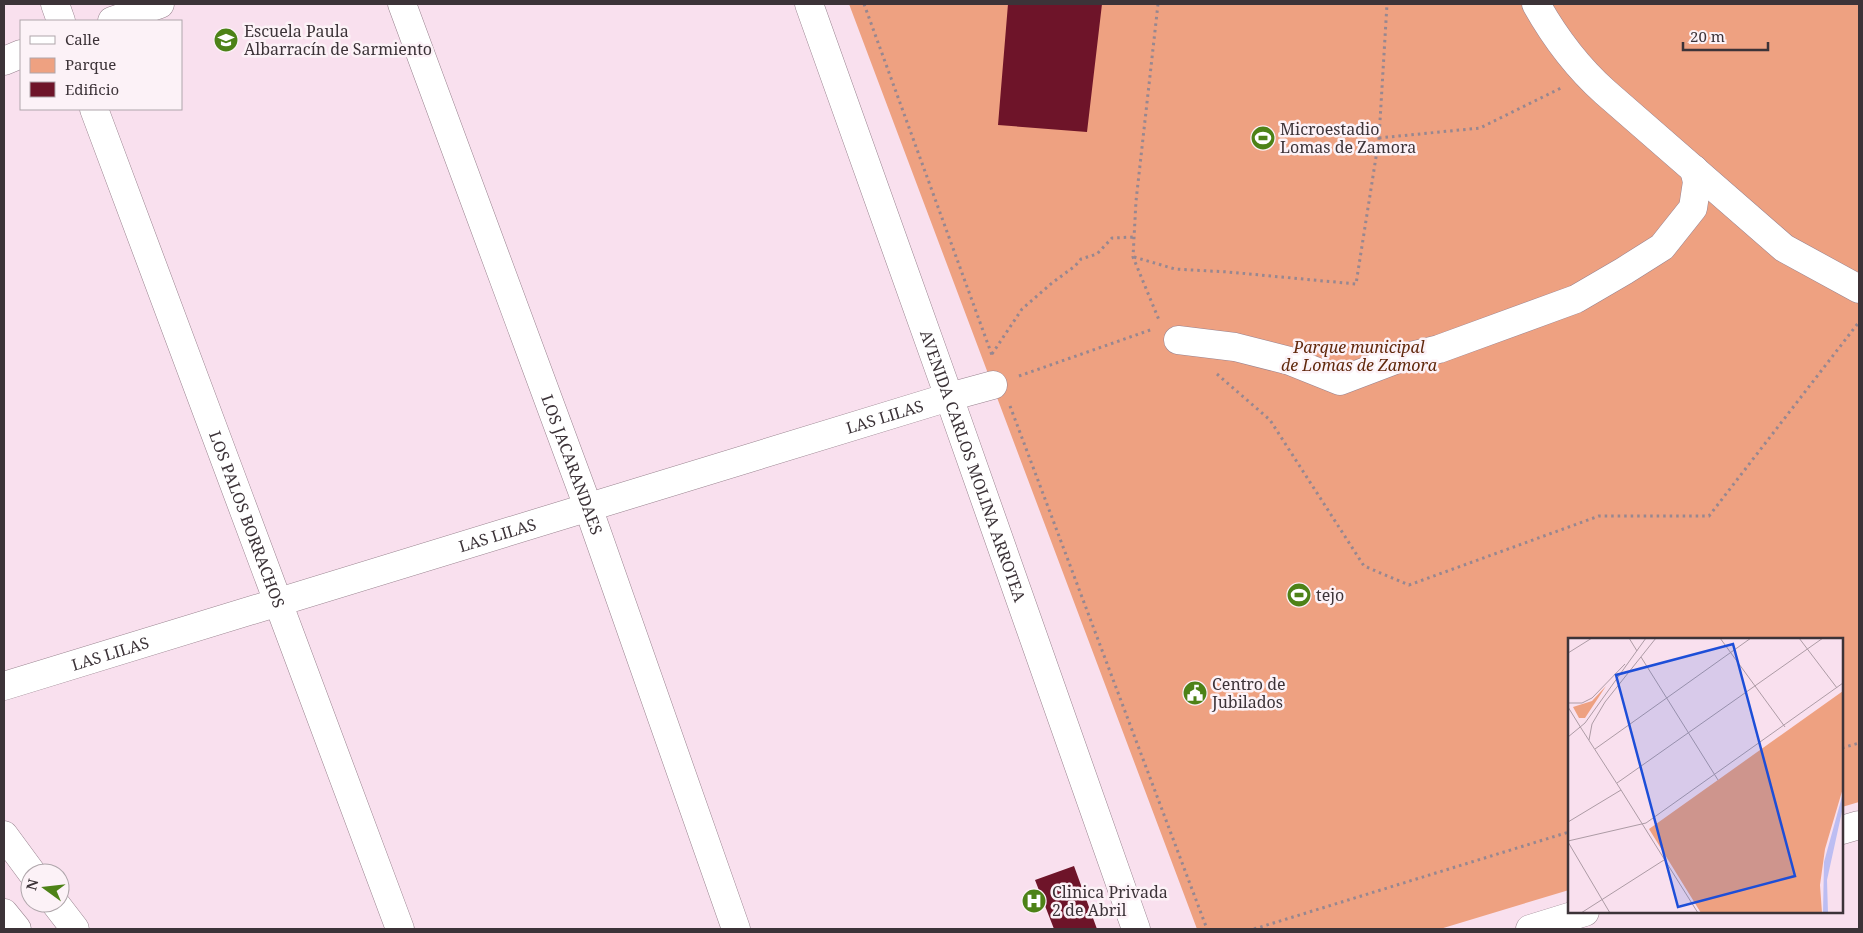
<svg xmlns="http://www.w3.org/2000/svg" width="1863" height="933" font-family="'Noto Serif',serif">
  <rect width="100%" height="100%" fill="#f9e0ee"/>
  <!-- green -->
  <path fill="#eea181" d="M849,4h1010v798l-17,5v-168h-273v251l-129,39h-243z"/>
  <!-- building -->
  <path fill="#6e1429" d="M1008,4h94l-15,128 -89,-7z
    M1074,866l23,63h-43l-19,-49z"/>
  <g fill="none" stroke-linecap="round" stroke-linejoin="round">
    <defs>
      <g id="minor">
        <path d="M55,4l6,17"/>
        <path id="s1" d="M402,4l186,503 148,422"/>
        <path id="s2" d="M809,4l140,393 187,532"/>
        <path d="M1536,4c18,32 41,63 69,88l179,156 75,41"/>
        <path d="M112,21l48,-17"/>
        <path d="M4,61l17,-7"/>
        <path id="s3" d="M94,109l306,820"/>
        <path d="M1178,340l57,7 55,14 50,20 58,-22 41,-10 137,-50 48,-28 38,-24 31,-39 4,-26 -3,-13"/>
        <path id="s4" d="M4,686l945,-289 44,-12"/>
        <path d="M1842,830l17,-5"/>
        <path d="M1530,929l55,-17"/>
      </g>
      <path id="major" d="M4,835l28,38
        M55,903l20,26
        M4,913l13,16"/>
    </defs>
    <!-- minor casing -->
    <use href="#minor" stroke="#98828e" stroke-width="29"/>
    <!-- major casing -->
    <use href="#major" stroke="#98828e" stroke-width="29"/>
    <!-- path -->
    <path stroke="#978790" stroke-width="3" stroke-dasharray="2.5 4" stroke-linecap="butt" d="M864,4l129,354
      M1158,4l-22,197 -3,56 26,63
      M1379,138l101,-10 81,-40
      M1134,257l41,12 53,3 128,12 23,-146 8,-134
      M992,354l30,-45 30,-26 23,-17 6,-7 16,-5 15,-16 22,-1
      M1217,374l53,46 94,146 45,19 190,-69h110l150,-194
      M1019,376l134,-47
      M1010,406l197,523
      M1842,748l17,-5
      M1254,929l315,-97"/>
    <!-- minor -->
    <use href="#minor" stroke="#fff" stroke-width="28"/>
    <!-- major -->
    <use href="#major" stroke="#fff" stroke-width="28"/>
  </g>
  <!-- icons -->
  <defs>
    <symbol id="school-disc" viewBox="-11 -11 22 22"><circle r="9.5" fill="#4d8217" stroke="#fcf2f7"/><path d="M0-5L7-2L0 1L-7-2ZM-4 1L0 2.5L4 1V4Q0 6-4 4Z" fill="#fff"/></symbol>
    <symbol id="stadium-disc" viewBox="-11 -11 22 22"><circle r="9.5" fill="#4d8217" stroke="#fcf2f7"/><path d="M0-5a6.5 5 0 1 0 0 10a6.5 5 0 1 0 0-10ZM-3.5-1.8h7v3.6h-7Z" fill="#fff"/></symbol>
    <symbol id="civic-disc" viewBox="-11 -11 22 22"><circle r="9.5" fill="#4d8217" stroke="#fcf2f7"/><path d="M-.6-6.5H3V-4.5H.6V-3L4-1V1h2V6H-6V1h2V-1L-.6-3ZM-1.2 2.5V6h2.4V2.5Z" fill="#fff"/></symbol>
    <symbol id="hospital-disc" viewBox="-11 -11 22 22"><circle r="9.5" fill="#4d8217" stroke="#fcf2f7"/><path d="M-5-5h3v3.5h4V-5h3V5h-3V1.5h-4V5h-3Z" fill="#fff"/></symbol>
  </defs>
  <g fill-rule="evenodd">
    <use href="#school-disc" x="212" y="26" width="28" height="28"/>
    <use href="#stadium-disc" x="1249" y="124" width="28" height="28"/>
    <use href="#stadium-disc" x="1285" y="581" width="28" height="28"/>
    <use href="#civic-disc" x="1181" y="679" width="28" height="28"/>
    <use href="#hospital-disc" x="1020" y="887" width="28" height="28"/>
  </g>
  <g text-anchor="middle" stroke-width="5" stroke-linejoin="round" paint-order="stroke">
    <!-- poi labels -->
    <g font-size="16" fill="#3c3338" stroke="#fcf2f7" text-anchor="start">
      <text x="244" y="37">Escuela Paula<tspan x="244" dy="18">Albarracín de Sarmiento</tspan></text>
      <text x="1280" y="135">Microestadio<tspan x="1280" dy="18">Lomas de Zamora</tspan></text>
      <text x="1316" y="601">tejo</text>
      <text x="1212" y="690">Centro de<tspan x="1212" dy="18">Jubilados</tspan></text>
      <text x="1052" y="898">Clinica Privada<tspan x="1052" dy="18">2 de Abril</tspan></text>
    </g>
    <!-- park labels -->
    <g font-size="16" font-style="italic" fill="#61280c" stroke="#fcf2f7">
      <text x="1359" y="353">Parque municipal<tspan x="1359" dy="18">de Lomas de Zamora</tspan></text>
    </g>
    <!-- street labels -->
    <g font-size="16" fill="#3c3338" stroke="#fcf2f7">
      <text dy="6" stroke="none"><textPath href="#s4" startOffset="921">LAS LILAS</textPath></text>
      <text dy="6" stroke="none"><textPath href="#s1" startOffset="491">LOS JACARANDAES</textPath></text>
      <text dy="6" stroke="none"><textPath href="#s2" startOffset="490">AVENIDA CARLOS MOLINA ARROTEA</textPath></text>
      <text dy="6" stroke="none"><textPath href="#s3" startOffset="438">LOS PALOS BORRACHOS</textPath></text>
      <text dy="6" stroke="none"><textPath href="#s4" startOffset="516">LAS LILAS</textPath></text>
      <text dy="6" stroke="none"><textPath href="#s4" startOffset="111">LAS LILAS</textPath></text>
    </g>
  </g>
  <!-- overview -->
  <g transform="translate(1568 638)">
    <rect width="275" height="275" fill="#f9e0ee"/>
    <path d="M38,48l-21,32h-6l-6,-11 19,-6zM275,53v97l-18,61 -5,36 2,28h-121l-52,-84z" fill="#eea181"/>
    <path d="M275,155v14l-16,73 1,33h-5l1,-51z" fill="#bcbdf2"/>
    <path fill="none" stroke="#ad9ba5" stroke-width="1" d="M61,0l8,13M152,0l65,89M231,0l38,50M0,15l24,-15M73,19l77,123M0,65h14l10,-5 33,-34M0,69l13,21M0,99l17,-14 61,-85M21,102l3,-16 13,-22 51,-64M27,111l156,-111M49,145l206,-145M53,152l77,123M0,184l53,-32 -40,-62M0,203l78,-18 197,-140M0,204l42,71M13,275l83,-53"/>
    <path fill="#1d4ed8" fill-opacity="0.15" stroke="#1d4ed8" stroke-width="2.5" d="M165,6l62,232 -117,31 -62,-232z"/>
    <rect width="275" height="275" fill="none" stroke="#3c3338" stroke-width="2.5"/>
  </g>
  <!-- border -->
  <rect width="1863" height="933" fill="none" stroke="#3c3338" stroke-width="10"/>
  <!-- legend -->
  <rect x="20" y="20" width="162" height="90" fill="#fcf2f7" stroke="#afa6ab"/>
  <rect x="30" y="36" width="25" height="8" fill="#ffffff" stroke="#afa6ab"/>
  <text x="65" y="45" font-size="15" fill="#3c3338">Calle</text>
  <rect x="30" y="58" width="25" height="15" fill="#eea181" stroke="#afa6ab"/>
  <text x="65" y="70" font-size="15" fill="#3c3338">Parque</text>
  <rect x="30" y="82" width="25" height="15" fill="#6e1429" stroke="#afa6ab"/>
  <text x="65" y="95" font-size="15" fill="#3c3338">Edificio</text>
  <!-- north arrow -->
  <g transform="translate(45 888) rotate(285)"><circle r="24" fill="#fcf2f7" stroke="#afa6ab"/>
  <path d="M0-4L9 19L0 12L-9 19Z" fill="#4d8217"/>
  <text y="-8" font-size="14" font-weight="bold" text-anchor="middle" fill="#3c3338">N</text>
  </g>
  <!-- scale -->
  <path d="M1683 42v8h85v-8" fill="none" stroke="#3c3338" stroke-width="2.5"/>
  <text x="1690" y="42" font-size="15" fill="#3c3338" stroke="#fcf2f7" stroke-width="4" paint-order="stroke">20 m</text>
</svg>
